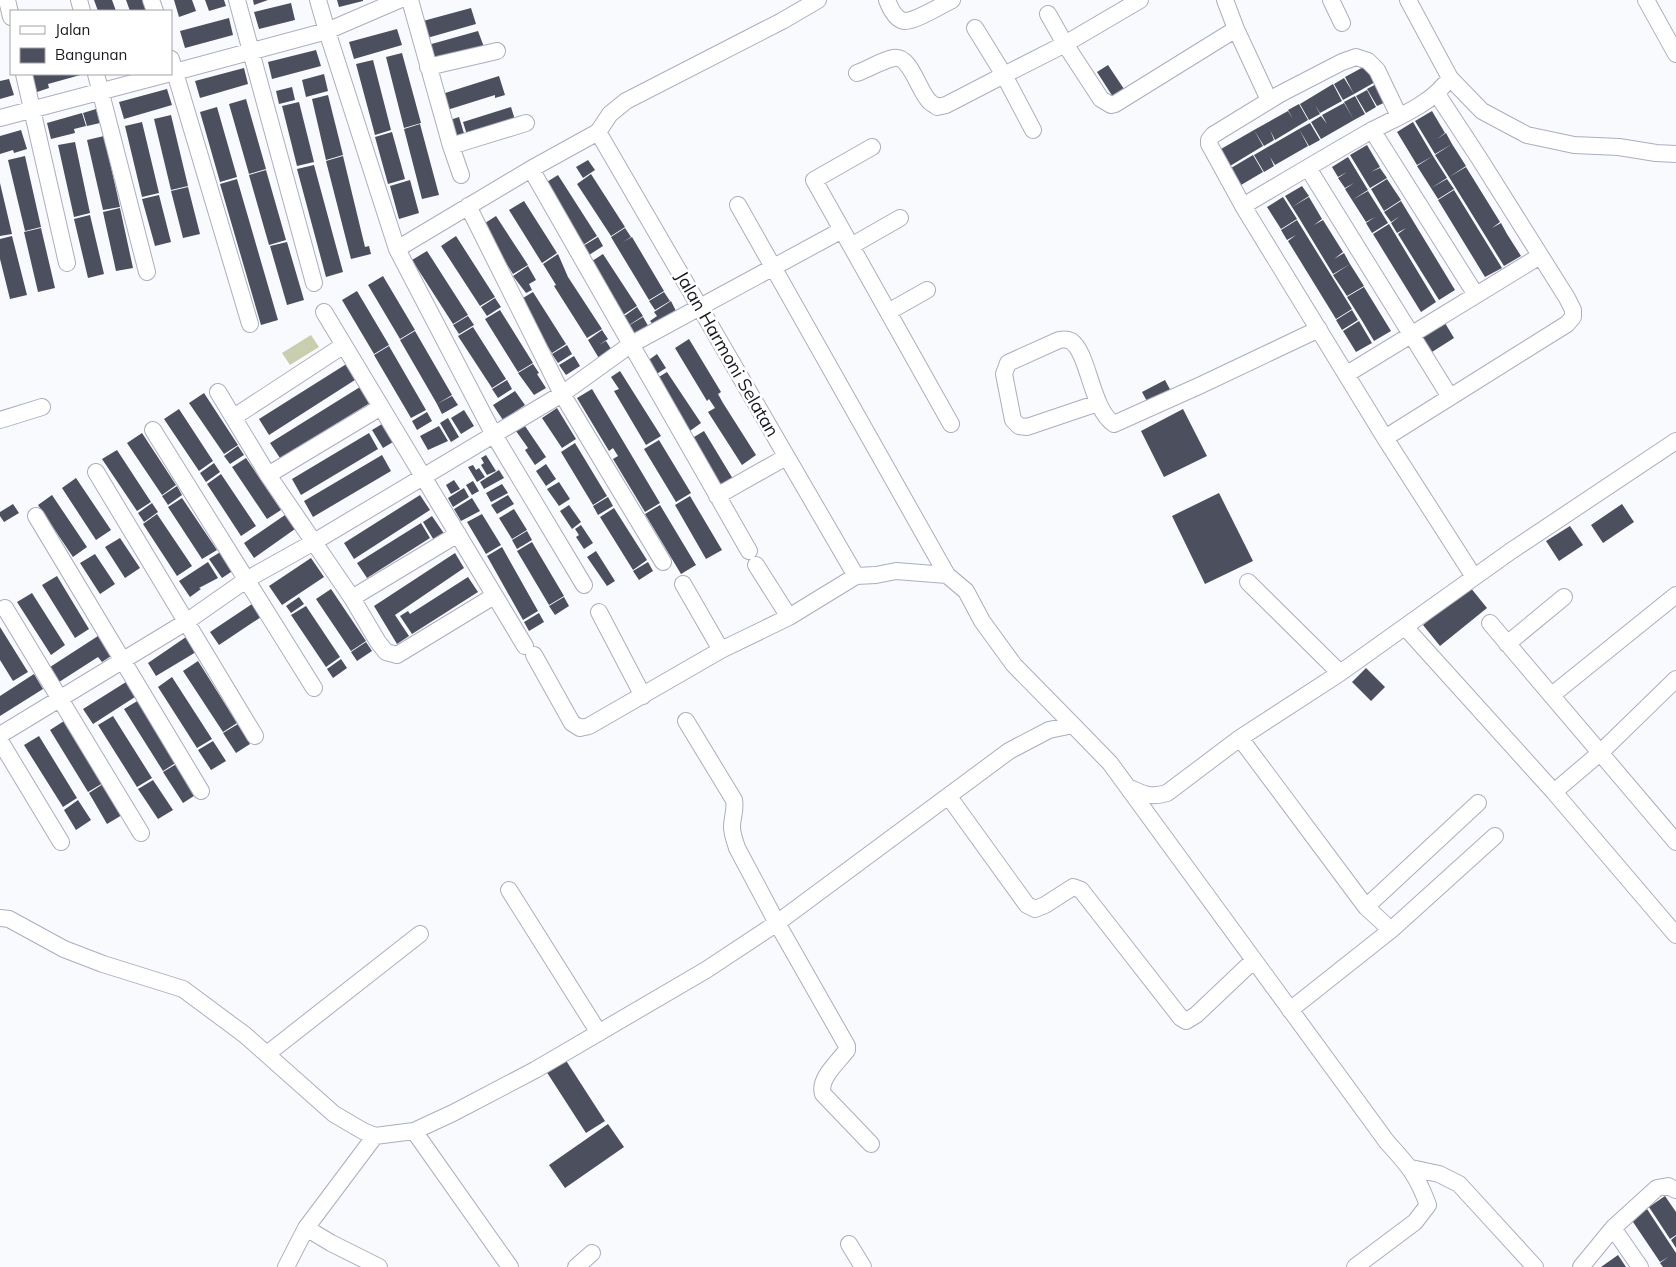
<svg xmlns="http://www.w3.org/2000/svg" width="1676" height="1267" font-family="Mulish,sans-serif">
  <rect width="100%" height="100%" fill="#f9fafe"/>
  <!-- green -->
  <path fill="#c9cfae" d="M311,335l8,12 -29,18 -8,-12z"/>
  <!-- building -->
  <path fill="#4b4f5e" d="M94,0h18l4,11h-18z
    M126,0h18l4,11h-18z
    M174,0h18l4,11 -17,6z
    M205,0h19l2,6 -17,5z
    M253,0h15l-14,5z
    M337,0h26v1l-24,6z
    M291,3l4,17 -36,9 -5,-17z
    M471,8l5,16 -49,14 -4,-17z
    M229,18l4,17 -48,13 -5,-17z
    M397,29l5,16 -48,14 -5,-17z
    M478,31l6,16 -51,15 -5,-17z
    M316,50l5,16 -49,13 -4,-17z
    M402,53l19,70 -17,5 -18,-71z
    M373,60l18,70 -16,5 -19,-71z
    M1108,65l16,24 -11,8 -16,-25z
    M1367,65l10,16 -23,13 -9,-17 11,-6 5,10 -5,-10z
    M244,68l4,16 -48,14 -5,-17z
    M32,74h52l-36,10 1,4 -12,4z
    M324,74l4,17 -22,6 -4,-17z
    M499,76l6,19 -10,3v-3l-48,15 -5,-16z
    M1344,78l10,16 -11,6 -9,-16z
    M9,79l5,16 -14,4v-18z
    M1378,83l10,18 -11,5 -10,-17z
    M1333,84l9,17 -22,12 -5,-8 5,9 -11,6 -9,-16z
    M292,87l3,13 -16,4 -3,-13z
    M167,89l5,16 -48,14 -5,-17z
    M1367,90l9,17 -10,6 -10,-17z
    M328,95l15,60 -17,5 -14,-61z
    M1355,96l10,18 -11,6 -10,-18z
    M246,99l20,70 -17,5 -20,-70z
    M299,102l15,60 -17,4 -15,-60z
    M1344,103l10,17 -33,19 -10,-17 10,-6 6,8 -5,-9z
    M1299,104l9,16 -33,20 -5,-10 4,10 -10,6 -10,-16 34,-19 5,8 -5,-9z
    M217,107l20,70 -17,5 -20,-70z
    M511,107l5,16 -48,15 -5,-16z
    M96,109l4,14 -13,3 -4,-13z
    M1432,111l13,22 -8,6 9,-6 6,11 -17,10 -20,-33z
    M82,113l4,13 -12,3 1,4 -24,6 -4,-16z
    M171,115l17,71 -17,4 -17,-71z
    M459,117l7,23 -12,4 -7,-23z
    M142,122l17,71 -17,4 -17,-71z
    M1413,122l20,34 -16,9 -20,-33z
    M1310,123l10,17 -11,6 -10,-17z
    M420,124l19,71 -17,4 -18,-70z
    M1299,129l9,17 -33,19 -5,-8 4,9 -10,6 -10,-17z
    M21,130l6,19 -13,4 -1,-3 -13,4v-18z
    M1254,130l9,16 -33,20 -9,-17z
    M392,132l13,47 -17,5 -13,-47z
    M104,136l16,71 -17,3 -16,-70z
    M75,142l15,71 -16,4 -16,-72z
    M1452,144l14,22 -17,11 -14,-22z
    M1367,145l13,22 -9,5 9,-4 7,10 -17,10 -20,-33z
    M1253,155l10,17 -22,13 -10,-17z
    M25,156l16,71 -16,4 -17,-71z
    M343,156l22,91 4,-1 2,8 -20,5 -25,-98z
    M1433,156l14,22 -16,10 -14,-22z
    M1348,157l20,33 -16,10 -7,-11 9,-6 -9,5 -7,-10 9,-6 -9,5 -6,-10z
    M588,160l7,10 -12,8 -7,-11z
    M314,165l29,107 -17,5 -29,-108z
    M1466,167l34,55 -8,6 9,-5 6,11 -8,6 8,-6 14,22 -17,10 -55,-89z
    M266,170l20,70 -17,5 -20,-70z
    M591,174l34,53 -14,9 -34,-52z
    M558,175l39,61 -14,9 -41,-60z
    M237,179l41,141 -17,5 -41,-141z
    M1387,179l14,21 -17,11 -13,-22z
    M1447,179l7,10 -16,10 -7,-11z
    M410,180l9,33 -20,6 -9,-33z
    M0,183l12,51 -12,2z
    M1302,186l7,10 -17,11 -7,-11z
    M188,187l12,47 -17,4 -12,-47z
    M1454,190l48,78 -17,9 -47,-77z
    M1368,191l20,32 -16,10 -6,-10 9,-6 -9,5 -14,-22z
    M159,195l12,47 -16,4 -13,-47z
    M1283,197l14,22 -16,10 -14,-22z
    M1309,197l13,22 -8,6 9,-5 20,32 -9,7 10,-6 6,11 -17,10 -34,-56 9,-6 -9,6 -7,-11z
    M524,201l33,52 -15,10 -33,-53z
    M1401,201l54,89 -16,10 -41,-66 8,-6 -9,5 -6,-10 9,-7 -9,6 -7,-10z
    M120,208l13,60 -17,3 -13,-59z
    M90,215l14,59 -16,4 -14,-59z
    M496,216l32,49 -15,9 -31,-49z
    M1297,220l55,89 -16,10 -48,-78 8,-6 -9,5 -6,-10z
    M1389,224l47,78 -15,10 -48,-78z
    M41,228l14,60 -17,4 -14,-60z
    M625,228l6,9 -8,5 9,-5 32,54 -15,9 -38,-63z
    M12,236l15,59 -17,4 -10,-40v-20z
    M456,236l39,61 -15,9 -39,-60z
    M598,237l5,9 -14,9 -6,-9z
    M287,242l17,58 -17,5 -17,-59z
    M427,251l41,64 -15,9 -41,-64z
    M558,254l10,23 34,52 -15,9 -33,-52 2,-1 -13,-21z
    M603,254l34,52 -14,9 -34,-52z
    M1350,264l14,22 -17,10 -14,-21z
    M528,266l8,14 -7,4 3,6 -6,3 -13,-17z
    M383,276l32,54 -15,9 -32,-54z
    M1364,287l27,44 -17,10 -13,-22 8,-6 -8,6 -7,-11 9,-6 -9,6 -7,-11z
    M357,291l32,54 -15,9 -32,-54z
    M533,292l33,52 -14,9 -34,-52z
    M664,292l6,9 -15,9 -6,-9z
    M495,298l6,9 -14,9 -6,-9z
    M671,301l5,10 -21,16 -5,-6 7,-5 -3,-4z
    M637,307l6,9 -14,9 -6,-8z
    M500,310l33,53 -15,9 -33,-53z
    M1352,310l6,10 -16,10 -6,-10z
    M468,316l6,9 -15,9 -6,-9z
    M643,317l7,12 -15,8 -7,-11z
    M1359,321l13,22 -16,9 -13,-21z
    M1445,323l9,15 -22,14 -10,-15z
    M473,327l33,52 -14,9 -34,-52z
    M602,330l6,9 -9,6 7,-4 7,11 -13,8 -12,-20z
    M415,331l37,64 -15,9 -37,-64z
    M689,339l32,53 -3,2 5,9 33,52 -14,10 -34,-53 7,-4 -6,-9 -2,2 -32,-53z
    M567,345l5,9 -14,9 -6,-9z
    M389,346l37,64 -15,8 -37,-63z
    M657,354l9,14 -11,7 -9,-13z
    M574,356l6,10 -14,9 -7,-10z
    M348,363l10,15 -89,57 -10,-16z
    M533,364l6,9 -2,1 9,14 -12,7 -16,-22z
    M620,371l41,65 -15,9 -32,-54 5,-2 -8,-12z
    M667,372l34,51 -14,10 -35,-52z
    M507,380l5,9 -14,9 -6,-9z
    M1165,380l8,15 -23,12 -8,-15z
    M360,387l10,16 -90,55 -10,-15z
    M592,389l68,114 -15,9 -32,-53 5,-3 -5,-8 -4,3 -32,-53z
    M515,391l10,14 -22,15 -10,-15z
    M204,393l34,52 -14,9 -35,-51z
    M452,396l6,9 -16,9 -5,-10z
    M557,408l19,31 -14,9 -20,-30z
    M179,409l34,52 -14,10 -35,-52z
    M1183,409l24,47 -43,21 -23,-46z
    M464,410l10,16 -13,8 -10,-16z
    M427,412l5,9 -15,9 -5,-9z
    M448,418l11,19 -8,5 -11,-19z
    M382,424l11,18 -10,6 -11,-18z
    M439,426l9,15 -20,9 -8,-14z
    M525,426l21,31 -11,8 -10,-15 3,-2 -12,-17z
    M704,431l32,53 -15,9 -32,-53z
    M142,433l34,52 -14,10 -35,-52z
    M369,433l9,16 -77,46 -9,-16z
    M659,440l32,53 -15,9 -32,-53z
    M575,443l32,53 -14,9 -32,-53z
    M238,446l6,9 -14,9 -6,-8z
    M117,450l34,52 -14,9 -35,-52z
    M382,455l9,16 -78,46 -9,-16z
    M486,455l10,16 -9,4 -6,-10 3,-2 -3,-5z
    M246,458l35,52 -14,9 -35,-52z
    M214,463l6,9 -14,10 -6,-9z
    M546,464l10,15 -10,7 -10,-15z
    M473,465l3,5 3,-2 6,9 -8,5 -9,-15z
    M499,470l5,8 -20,11 -4,-7z
    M221,474l35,52 -15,10 -34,-52z
    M76,478l35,52 -15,10 -34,-52z
    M454,480l6,9 -9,5 -5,-9z
    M473,481l6,10 -7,4 -6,-10z
    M559,482l11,17 -11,7 -12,-17z
    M502,484l6,9 -17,9 -5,-9z
    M177,486l5,9 -14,10 -6,-9z
    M464,488l5,9 -16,10 -5,-9z
    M1219,493l34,68 -48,23 -33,-68z
    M52,495l35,52 -14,10 -35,-52z
    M420,495l10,15 -76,49 -10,-16z
    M508,495l6,9 -17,10 -6,-9z
    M690,496l32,54 -16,9 -31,-54z
    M608,497l5,9 -15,9 -5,-9z
    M182,498l35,52 -15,9 -34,-52z
    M472,498l8,13 -19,10 -7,-12z
    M152,503l6,9 -14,10 -6,-9z
    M13,504l6,9 -15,9 -4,-6v-4z
    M1622,504l12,18 -31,21 -12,-18z
    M569,505l12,17 -9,7 -12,-18z
    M660,505l36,60 -15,9 -36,-60z
    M614,508l33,52 -14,10 -33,-53z
    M514,509l13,21 -15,9 -13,-21z
    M157,514l35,52 -15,10 -34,-52z
    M482,514l19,31 -15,9 -19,-32z
    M285,515l10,14 -41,29 -10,-15z
    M432,516l13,19 -10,7 -12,-20z
    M421,523l9,15 -63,40 -10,-15z
    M581,525l12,18 -9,6 -8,-12 3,-2 -4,-6z
    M1570,526l13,19 -24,16 -13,-20z
    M527,531l5,9 -15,9 -5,-9z
    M120,538l20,30 -15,10 -20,-31z
    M532,542l32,54 -15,9 -32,-54z
    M502,547l36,64 -15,9 -36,-64z
    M222,551l12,19 -12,8 -13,-19z
    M596,551l19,30 -8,5 -20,-29z
    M455,553l9,15 -69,47 14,21 -12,8 -23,-38z
    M95,554l20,30 -15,10 -20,-31z
    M311,558l13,19 -42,28 -13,-19z
    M208,562l10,16 -19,10 2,1 -11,8 -11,-16z
    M648,562l5,9 -14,9 -6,-9z
    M57,576l32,53 -14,9 -33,-53z
    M468,577l10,15 -66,42 -12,-18 8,-5 2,3z
    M1470,587l17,21 -47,38 -17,-21z
    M331,589l35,52 -15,10 -35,-52z
    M32,593l33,52 -14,10 -34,-53z
    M299,597l5,7 -13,9 -5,-7z
    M564,597l5,9 -14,9 -6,-9z
    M252,604l9,13 -42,28 -9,-13z
    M306,606l34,51 -14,10 -35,-52z
    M539,613l5,9 -15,9 -5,-9z
    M0,627l28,45 -15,9 -13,-21z
    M98,636l13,20 -9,6 -4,-5 -42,27 -9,-15z
    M186,637l10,15 -40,24 -8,-13z
    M366,642l6,9 -15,10 -6,-9z
    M341,659l6,9 -14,10 -6,-9z
    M198,661l39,62 -14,9 -40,-61z
    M1366,668l19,19 -14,14 -19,-19z
    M34,674l9,15 -43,27v-20z
    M172,677l40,62 -15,9 -39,-61z
    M126,682l9,15 -42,27 -10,-15z
    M139,700l38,62 -14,9 -39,-62z
    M113,716l39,62 -15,9 -39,-62z
    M64,721l39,62 -15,9 -38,-62z
    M238,724l12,20 -14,9 -13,-20z
    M39,736l38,62 -14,9 -39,-62z
    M213,741l13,20 -15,9 -13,-20z
    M178,763l19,31 -14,9 -20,-31z
    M153,780l20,30 -15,9 -20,-30z
    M103,784l19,31 -15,9 -18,-31z
    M78,800l13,20 -15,10 -12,-20z
    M565,1059l40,62 -19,12 -40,-62z
    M608,1124l16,23 -59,41 -16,-23z
    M1665,1196l11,16v23l-6,4 -21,-32z
    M1647,1209l29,44v14h-13l-3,-4 8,-6 -8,5 -29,-43z
    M1676,1236v12l-5,-8z
    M1618,1255l8,12h-25z"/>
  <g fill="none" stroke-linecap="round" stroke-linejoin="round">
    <defs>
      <path id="minor" d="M7,0l4,17
        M79,0l3,11
        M151,0l4,11
        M237,0l77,283
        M318,0l9,31 70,218 97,186 90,150
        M410,0l41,146 10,29
        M887,0c3,8 8,19 17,21 10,1 38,-16 48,-21
        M1225,0l11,29 33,71
        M1331,0l11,23
        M1408,0l42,78 32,33 45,24 47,10 45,2 37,6 20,1
        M1646,0l30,54
        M1048,14l17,30 36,55 10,6 4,-1 121,-75
        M975,28l29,47 61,-31 75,-44
        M171,59l79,265
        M428,67l69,-16
        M171,73l156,-42 72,-31
        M857,73c12,-4 25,-13 37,-15 17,-3 25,35 36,44 2,2 5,3 7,5l9,-2 58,-30 29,55
        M24,74l43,189
        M96,74l51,198
        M1399,116l-22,-46 -9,-9 -12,-4 -14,5 -62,32 -67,41 -4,5v4l34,62 142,232 89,139
        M0,118l167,-44
        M1372,130l104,165
        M598,132l258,444
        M451,146l75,-23
        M872,147l-58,33 137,244
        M1308,168l142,229
        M531,169l218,382
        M738,205l209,370 19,16 16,30 32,44 59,60
        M468,206l94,188 101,168
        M1243,206c42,-25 84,-50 126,-74 24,-13 58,-26 75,-47
        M851,246l49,-28
        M397,249l134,-80 67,-37 12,-18 16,-13 156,-80 36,-21
        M324,312l201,334
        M888,312l39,-22
        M1347,374l193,-118
        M218,392l50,83 84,123 26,44 8,10 11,3 97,-59
        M1098,403l-71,24 -8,-1 -6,-6 -9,-46 4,-11 51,-23c5,-1 8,-1 12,1 18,12 20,68 43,83l87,-39 118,-56
        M234,417l110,-72
        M0,420l42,-13
        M153,430l161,258
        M1385,438l182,-114 6,-7v-7l-6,-12 -88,-140 -42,-64
        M96,472l159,264
        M268,475l113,-68
        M717,496l69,-39
        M36,516l165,275
        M756,565l33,52
        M1248,582l92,91
        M683,584l38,66
        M352,598l106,-64
        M5,608l136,225
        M599,612l44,84
        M1490,623l186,219
        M1405,627l149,165 47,-40 75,-73
        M1507,644l57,-47
        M534,655l38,68 8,5 9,-2 132,-76 68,-33 67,-41 20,-1 20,-4 51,4
        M1552,695l124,-100
        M686,721l48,79c2,9 -2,18 -2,27 0,7 3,14 5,21l40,75 70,123v4c-9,12 -29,29 -24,44l48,50
        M0,735l186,-113 60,-42 68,-38 248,-148 68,-49 212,-115
        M1240,738l126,169 25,23
        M0,741l61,101
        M1128,787c14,7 23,11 39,6l73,-55 100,-65 171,-122 165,-110
        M1554,792l122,143
        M949,797l78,108 8,4 10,-4 28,-18 8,3 100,128 5,3 10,-6 58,-55
        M509,890l90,143
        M1366,907l112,-104
        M0,918l9,1 55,30 39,15 80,25 62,46 89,79 29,17 12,5 39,-5 39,-18 82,-43 171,-100 71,-47 232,-172 40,-21 24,-5 37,38 277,379c21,23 30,33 41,63l-13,17 -60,45
        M1290,1010l101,-80 104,-94
        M267,1054l153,-120
        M414,1131l96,136
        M1411,1168l28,6 20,10 76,83
        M306,1228l25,15 48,24
        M1613,1228l27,39
        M849,1244l14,23
        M286,1267l20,-39 69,-92
        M576,1267l16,-14
        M1581,1267l32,-39 44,-40 11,-2 8,4"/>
    </defs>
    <!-- minor casing -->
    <use href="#minor" stroke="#aaaec0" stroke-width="18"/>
    <!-- minor -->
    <use href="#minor" stroke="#fff" stroke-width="16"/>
  </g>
  <g text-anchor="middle" stroke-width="5" stroke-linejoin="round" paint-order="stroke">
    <!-- street labels -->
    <g font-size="18" fill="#181920" stroke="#fff">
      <text transform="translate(727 354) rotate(60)" y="6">Jalan Harmoni Selatan</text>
    </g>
  </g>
  <!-- legend -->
  <rect x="10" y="10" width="162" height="65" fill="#ffffff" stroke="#a3a3a6"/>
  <rect x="20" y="26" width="25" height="8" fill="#ffffff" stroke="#a3a3a6"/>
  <text x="55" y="35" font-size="15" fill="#181920">Jalan</text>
  <rect x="20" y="48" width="25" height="15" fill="#4b4f5e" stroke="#a3a3a6"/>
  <text x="55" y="60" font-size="15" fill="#181920">Bangunan</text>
</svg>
